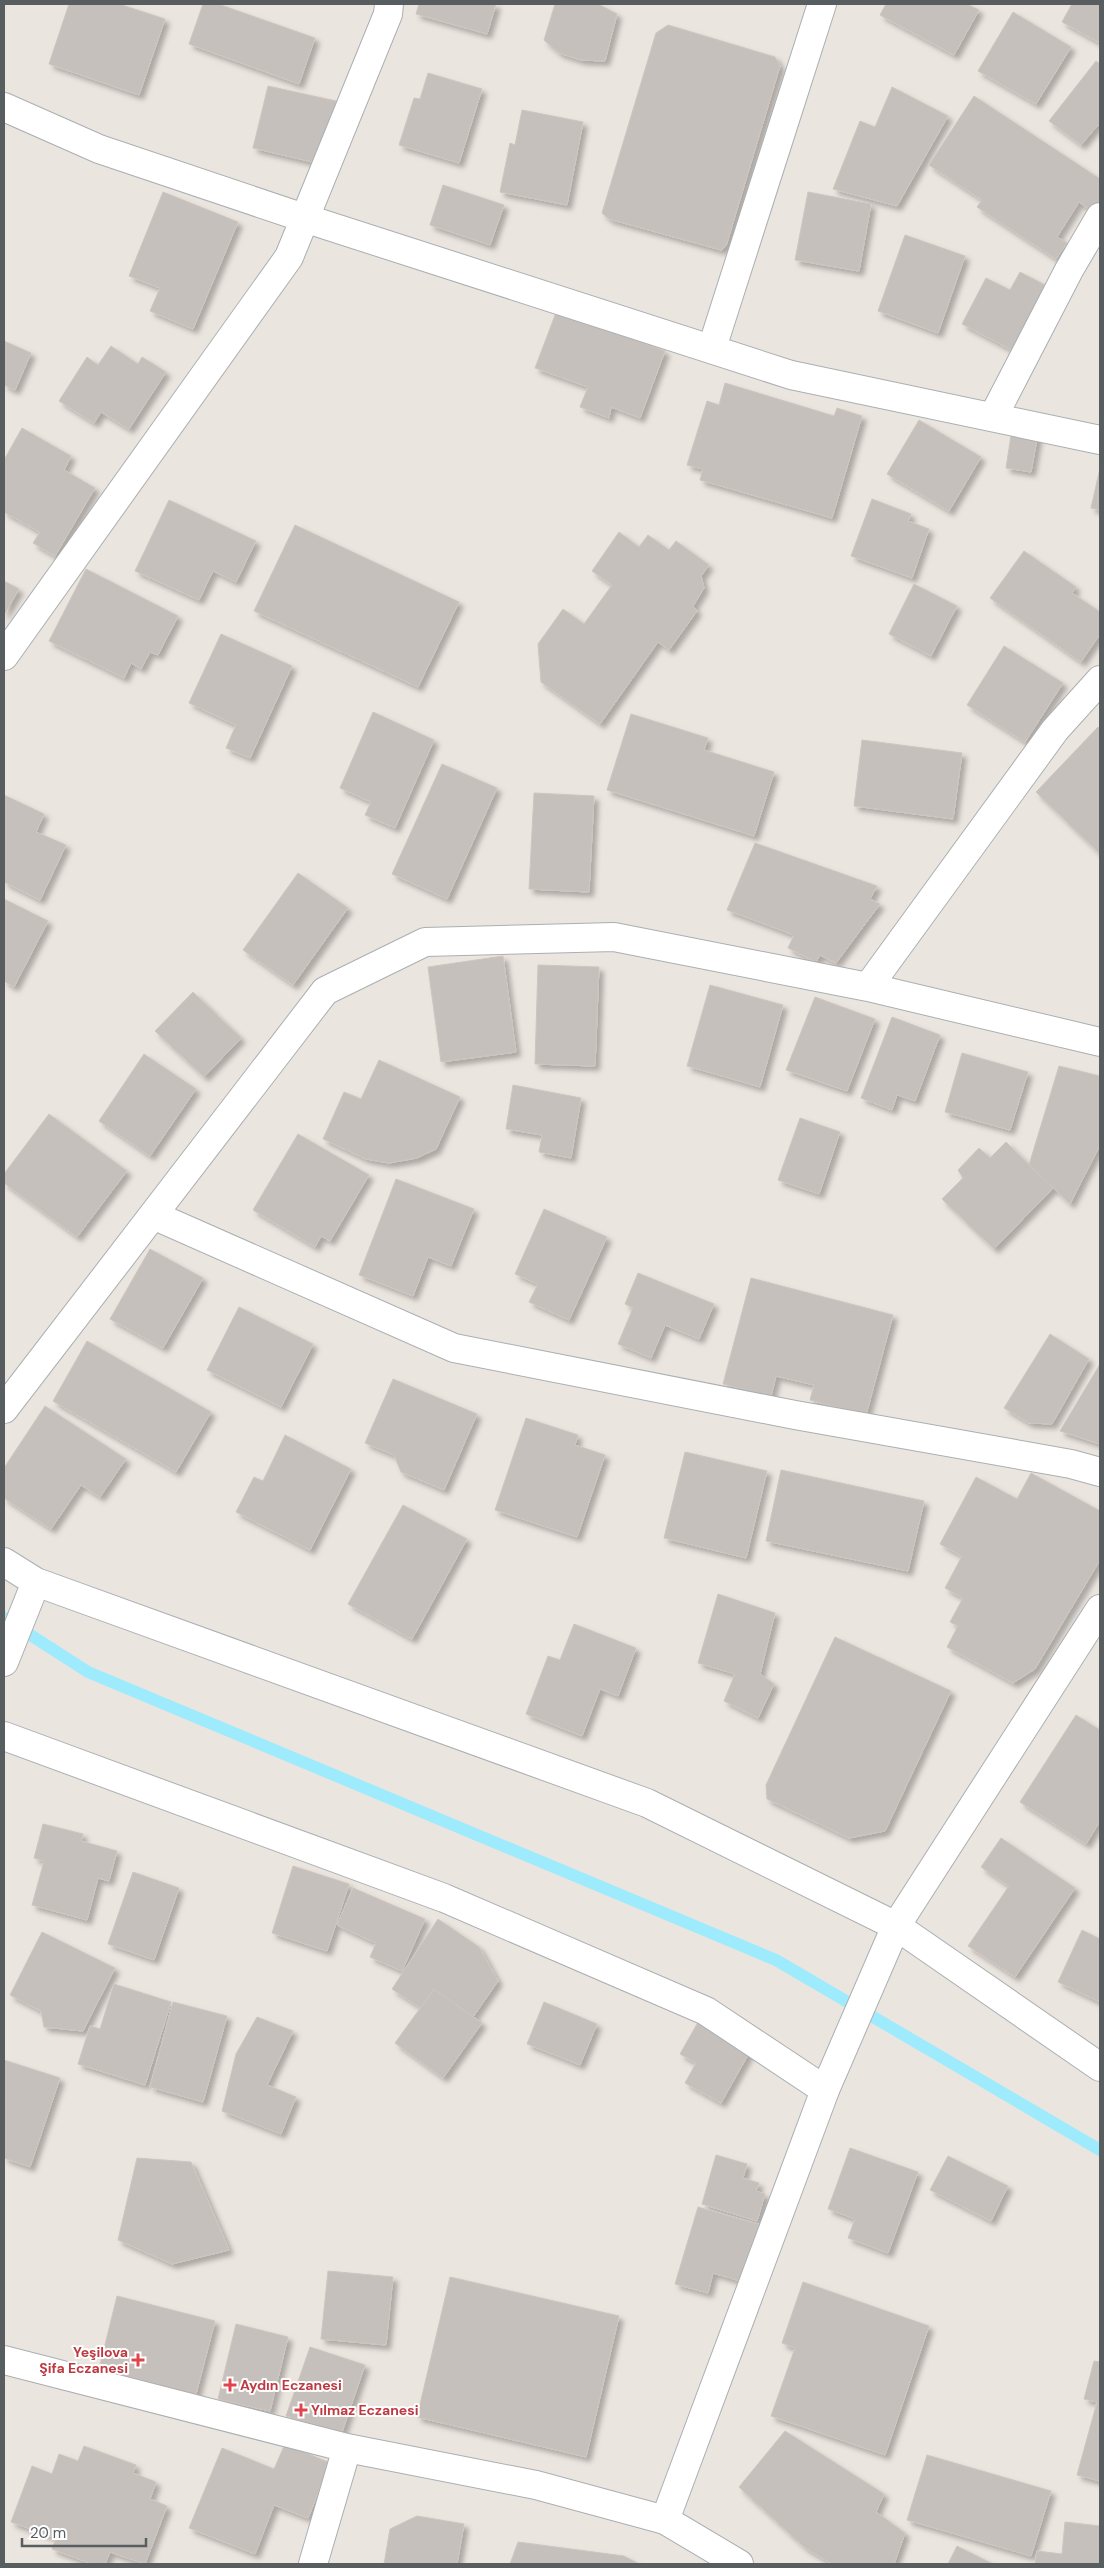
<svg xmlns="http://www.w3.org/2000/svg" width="1104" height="2568" font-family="'DM Sans',sans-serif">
  <defs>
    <filter id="shadow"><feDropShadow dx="4.5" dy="4.5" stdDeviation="2.5" flood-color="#0004"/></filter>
  </defs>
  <rect width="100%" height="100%" fill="#ebe5df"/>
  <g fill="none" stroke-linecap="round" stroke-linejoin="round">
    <!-- stream -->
    <path stroke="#9debfc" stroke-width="12" d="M4,1618l84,54 688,288 324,190"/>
  </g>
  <!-- building -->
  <path fill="#c6c0bc" stroke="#cfc5be" filter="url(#shadow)" d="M69,4h50l46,15 -26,76 -90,-31z
    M203,4h15l97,34 -16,46 -110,-40z
    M419,4h77l-9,30 -71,-20z
    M555,4h43l19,10 -12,47 -24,-1 -22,-7 -15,-13z
    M886,4h81l12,6 -25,45 -74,-40z
    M1072,4h28v39l-38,-21z
    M1013,12l58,35 -35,57 -58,-33z
    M668,25l107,32 5,9 -54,180 -5,4 -112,-31 -7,-6 54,-180z
    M1096,61l4,3v63l-2,-2 -17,20 -32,-24z
    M428,73l54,16 -23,74 -60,-18 15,-47 6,1z
    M268,86l68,15 -15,63 -68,-16z
    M892,87l56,29 -51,90 -64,-17 27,-68 15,6z
    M974,96l126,83v22l-7,11 -14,-10 -22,35 10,6 -11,16 -79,-52 5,-7 -53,-35z
    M522,110l61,12 -16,83 -67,-13 10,-49 5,2z
    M443,185l61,20 -14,40 -60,-20z
    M163,192l75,30 -45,107 -43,-18 10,-23 -31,-12z
    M808,192l63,12 -12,67 -64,-11z
    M905,235l60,21 -27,77 -60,-22z
    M1020,272l25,13 -33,65 -50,-26 24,-46 24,12z
    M557,310l108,41 -25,67 -29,-11 -2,11 -29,-11 8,-20 -53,-19z
    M4,341l27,12 -16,37 -11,-5z
    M111,346l27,18 4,-7 24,15 -37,57 -28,-17 -7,11 -35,-22 28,-44 11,8z
    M725,383l109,33 3,-8 25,8 -30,102 -132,-38 3,-11 -16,-4 20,-64 12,4z
    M919,420l62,37 -32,54 -62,-37z
    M22,428l49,28 -7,14 31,18 -40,68 -22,-13 7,-11 -36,-20v-52z
    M1012,429l26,4 -7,39 -25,-4z
    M1100,468v42l-9,-2z
    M872,499l39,15 -3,7 21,8 -17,49 -61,-22z
    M169,500l87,41 -20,41 -23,-11 -14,29 -64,-29z
    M295,525l164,77 -41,85 -164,-76z
    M619,532l20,15 9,-12 21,15 7,-9 33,24 -8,11 3,12 -11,18 4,5 -28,39 -11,-8 -58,82 -59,-42 -3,-38 25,-35 21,15 28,-39 -20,-14z
    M1024,551l52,36 -4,6 28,19v22l-19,28 -91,-64z
    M86,569l92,47 -20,39 -8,-3 -9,17 -10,-6 -7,15 -75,-37z
    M4,581l15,8 -15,26z
    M914,584l43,22 -26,50 -42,-22z
    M221,634l71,32 -42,92 -24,-10 10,-23 -47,-22z
    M1004,646l59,37 -38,59 -58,-37z
    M373,712l61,28 -39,88 -30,-13 6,-13 -31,-14z
    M631,714l77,24 -4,12 70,22 -20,64 -147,-46z
    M1098,727l2,2v125l-64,-62z
    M862,740l100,13 -9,66 -99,-13z
    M442,764l55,24 -50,111 -55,-25z
    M534,793l60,3 -5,96 -60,-3z
    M4,795l40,19 -8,18 30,13 -26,55 -36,-18z
    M755,843l122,43 -7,13 10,5 -44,59 -16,-8 -4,7 -28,-14 6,-13 -67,-25z
    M298,873l50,35 -55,77 -50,-35z
    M4,899l44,22 -34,66 -10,-6z
    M503,956l13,96 -75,10 -13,-95z
    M538,965l61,2 -4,99 -60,-2z
    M710,985l73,20 -23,82 -73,-21z
    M193,992l48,46 -37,39 -49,-46z
    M815,997l60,22 -28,72 -61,-21z
    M892,1017l48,18 -25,66 -18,-6 -5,15 -31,-12z
    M962,1053l66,19 -18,58 -65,-18z
    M144,1054l52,35 -46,67 -51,-35z
    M379,1060l81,37 -24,52 -19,9 -28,5 -23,-4 -43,-20 21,-47 17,7z
    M1059,1066l41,10v69l-30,59 -41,-39z
    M513,1085l68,13 -10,60 -32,-6 3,-17 -36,-6z
    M49,1114l78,57 -50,66 -73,-54v-9z
    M800,1118l40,14 -21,62 -41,-14z
    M298,1134l71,41 -39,66 -9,-5 -6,11 -62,-37z
    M1006,1142l47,46 -59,61 -52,-50 21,-21 -5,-8 21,-22 11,10z
    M396,1179l78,30 -23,57 -23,-9 -15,39 -54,-21z
    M544,1209l63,28 -38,83 -40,-18 9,-18 -23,-10z
    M150,1249l53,29 -40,70 -53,-29z
    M638,1273l76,31 -15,35 -34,-14 -14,33 -33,-14 15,-36 -8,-4z
    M751,1278l142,37 -27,100 -56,-15 4,-15 -38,-9 -5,20 -48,-12z
    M239,1307l74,37 -32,63 -74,-37z
    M1050,1334l39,25 -37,65 -23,-1 -25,-15z
    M87,1341l124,71 -35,60 -123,-71z
    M1100,1364v80l-40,-13z
    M393,1379l84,35 -33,76 -43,-18 -7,-17 -29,-12z
    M45,1406l81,53 -26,38 -19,-12 -30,44 -47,-31v-30z
    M526,1418l52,17 -3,10 30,10 -28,82 -82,-27z
    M285,1435l66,34 -41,81 -74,-38 18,-35 9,4z
    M685,1452l82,19 -21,87 -82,-20z
    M781,1470l143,31 -16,70 -142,-30z
    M1031,1473l69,38v49l-65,109 -22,14 -66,-36 11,-21 -8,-4 13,-24 -18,-10 17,-32 -22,-12 36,-67 41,22z
    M403,1505l64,34 -55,100 -64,-35z
    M718,1594l57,19 -15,61 14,10 -16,34 -34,-17 11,-27 -37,-11z
    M574,1624l62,24 -18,48 -18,-7 -18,47 -56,-22 22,-58 12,4z
    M835,1637l116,54 -66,140 -36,7 -82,-39 -1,-14z
    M1076,1715l24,15v91l-14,23 -66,-42z
    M43,1824l40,10 -2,7 36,10 -8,30 -11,-3 -11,42 -55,-15 12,-44 -10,-3z
    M1001,1838l74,50 -60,89 -47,-31 41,-60 -28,-19z
    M293,1866l56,18 -22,67 -55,-18z
    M133,1872l46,16 -25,72 -46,-16z
    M353,1888l72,31 -23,52 -32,-14 6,-14 -39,-18z
    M438,1919l41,28 19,34 -25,36 -39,-28 -13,19 -29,-19z
    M1082,1930l18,9v63l-42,-20z
    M42,1932l73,36 -32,63 -39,-4 -3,-16 -31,-16z
    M114,1984l57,18 -26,83 -67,-21 12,-38 10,3z
    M434,1989l48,34 -39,55 -48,-35z
    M173,2002l54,14 -24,86 -53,-15z
    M544,2002l53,22 -17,41 -53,-21z
    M257,2017l36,14 -26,54 29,12 -15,37 -59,-23 14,-57z
    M701,2017l52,29 -32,57 -36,-20 11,-20 -16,-9z
    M4,2060l56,18 -30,89 -26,-9z
    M850,2148l68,24 -30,81 -40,-15 7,-19 -27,-10z
    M716,2155l31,9 -4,14 16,5 -3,8 9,3 -8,27 -55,-17z
    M948,2156l60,30 -17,35 -61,-31z
    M137,2158l54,4 38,88 -57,14 -54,-24z
    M698,2207l63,18 -17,57 -31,-9 -5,20 -33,-9z
    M328,2271l65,6 -7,68 -65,-6z
    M450,2277l169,39 -33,141 -169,-40z
    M803,2282l126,44 -44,129 -114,-39 24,-68 -13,-5z
    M117,2296l98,25 -20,77 -97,-25z
    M236,2324l52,13 -18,74 -52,-12z
    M310,2347l55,18 -24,70 -55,-19z
    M1094,2361l6,1v119l-23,-6 20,-73 -13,-3z
    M785,2431l99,63 -8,18 29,21 -11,31h-62l-28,-17 -65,-60z
    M285,2444l45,19 -22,55 -34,-13 -19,49 -66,-26 33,-80 52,21z
    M84,2446l52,19 -3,8 23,9 -6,17 17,7 -22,58 -35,-12 -5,12h-13l-40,-15 4,-11 -45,-16 21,-56 20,8 7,-20 19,7z
    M927,2455l124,36 -20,65 -124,-36z
    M417,2516l47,8 -7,40h-73l6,-35z
    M1065,2522l35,4v38h-65l2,-13 25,3z
    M518,2542l106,14 15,8h-129z
    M957,2546l36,18h-45z"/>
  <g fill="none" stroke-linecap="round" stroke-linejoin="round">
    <defs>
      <path id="minor" d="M4,107l95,42 205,69 487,157 309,65
        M712,348l110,-344
        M993,417l76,-147 31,-53
        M4,656l285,-399 99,-243 1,-10
        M868,987l187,-257 45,-50
        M153,1215l301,133 341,67 276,49 29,8
        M4,1409l321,-418 100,-49 189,-5 254,50 232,55
        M4,1562l32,20 611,221 249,123 204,141
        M4,1662l32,-80
        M4,1736l440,162 262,113 119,79
        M4,2360l343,88 189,37 129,35
        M313,2564l34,-116"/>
      <path id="tertiary" d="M739,2564l-74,-44 160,-430 71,-164 204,-317"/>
    </defs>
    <!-- minor casing -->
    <use href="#minor" stroke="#abafb2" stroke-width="30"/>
    <!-- tertiary casing -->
    <use href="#tertiary" stroke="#abafb2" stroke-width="30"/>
    <!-- minor -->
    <use href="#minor" stroke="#fff" stroke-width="28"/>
    <!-- tertiary -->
    <use href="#tertiary" stroke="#fff" stroke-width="28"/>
  </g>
  <!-- markers -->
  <g fill="#e0444e" stroke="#fff" stroke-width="2">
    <path d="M135.5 2352.5h5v5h5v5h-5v5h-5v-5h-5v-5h5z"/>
    <path d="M227.5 2377.5h5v5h5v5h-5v5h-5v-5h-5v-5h5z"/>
    <path d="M298.5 2402.5h5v5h5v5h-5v5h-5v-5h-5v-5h5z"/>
  </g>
  <g text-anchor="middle" stroke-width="4" stroke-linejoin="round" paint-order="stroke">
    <!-- health labels -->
    <g font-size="14" font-weight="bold" fill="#be3a42" stroke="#fff" text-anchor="start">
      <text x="128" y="2357" text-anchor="end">Yeşilova<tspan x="128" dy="16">Şifa Eczanesi</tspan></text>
      <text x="240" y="2390">Aydın Eczanesi</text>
      <text x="311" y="2415">Yılmaz Eczanesi</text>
    </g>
  </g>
  <!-- border -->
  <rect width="1104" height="2568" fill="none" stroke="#585d60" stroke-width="10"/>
  <!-- scale -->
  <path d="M22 2538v8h124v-8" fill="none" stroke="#585d60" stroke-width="2.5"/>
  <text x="30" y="2538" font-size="15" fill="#585d60" stroke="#ffffff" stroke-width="4" paint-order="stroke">20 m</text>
</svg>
